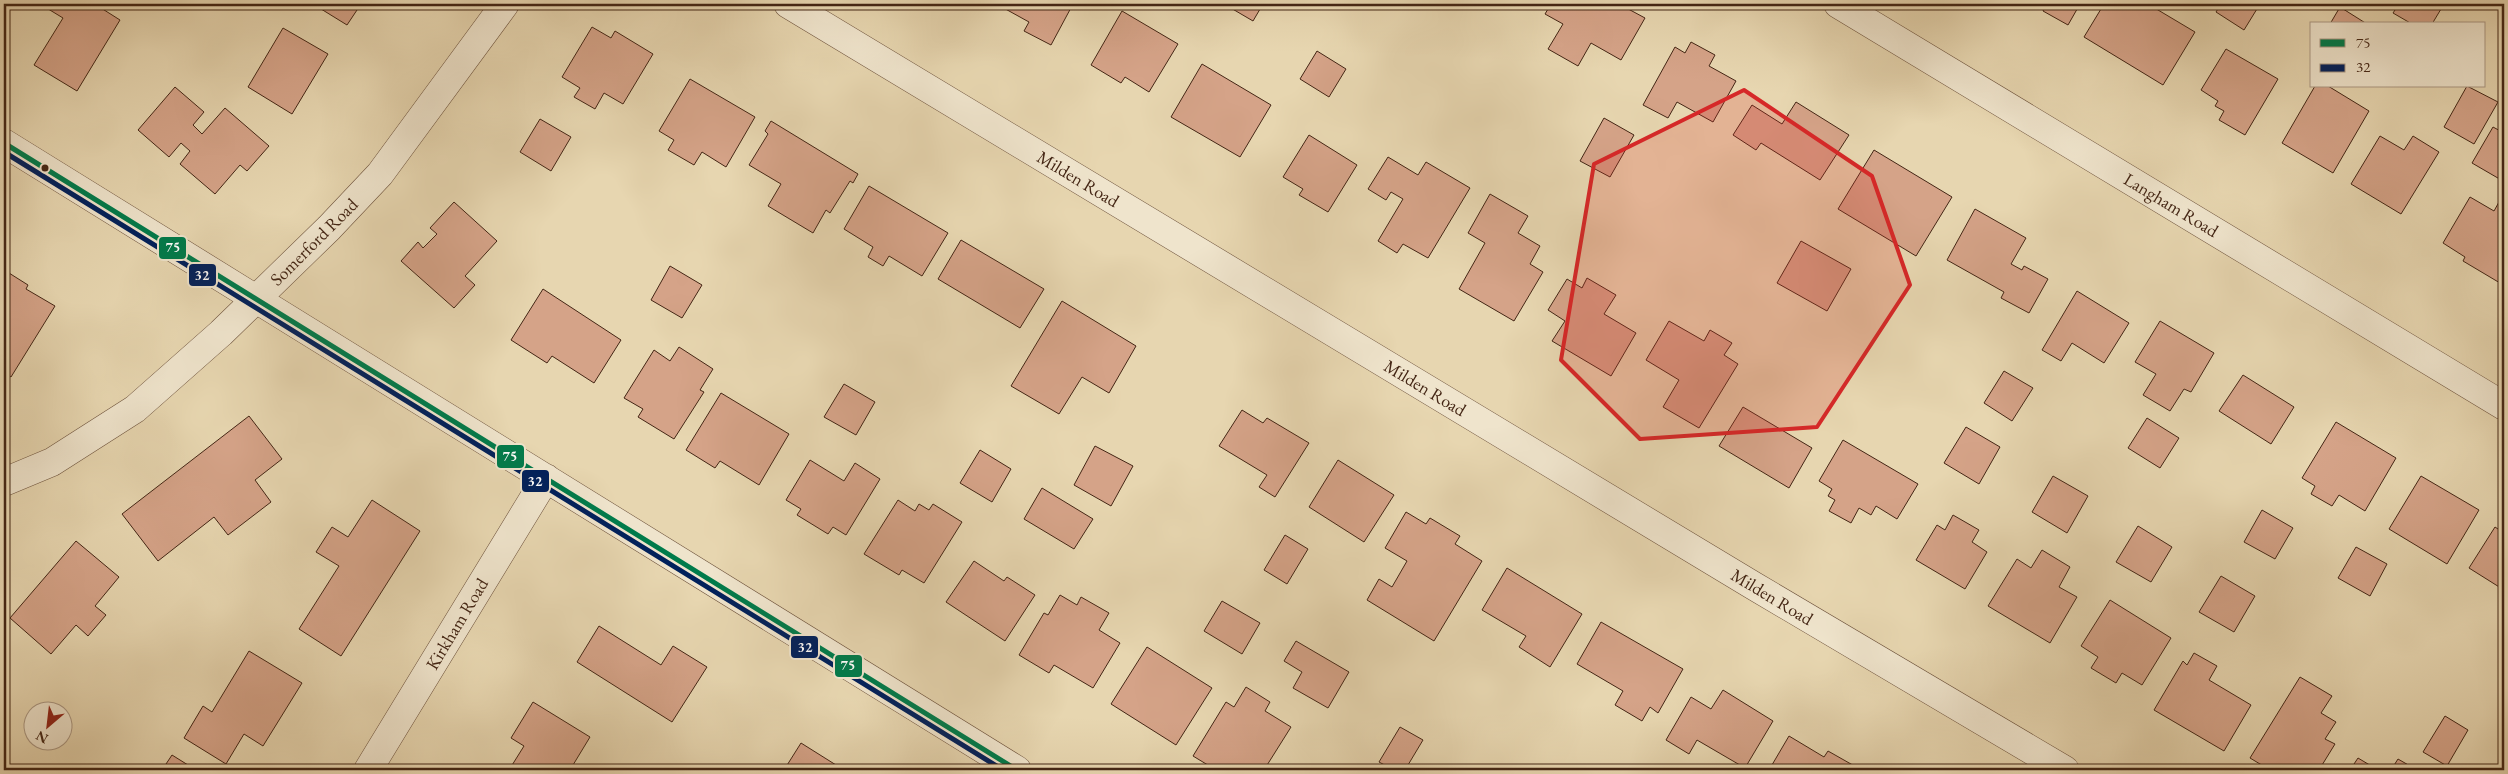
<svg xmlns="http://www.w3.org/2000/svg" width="2508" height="774" font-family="'EB Garamond',serif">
  <rect width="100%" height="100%" fill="#e7d6b0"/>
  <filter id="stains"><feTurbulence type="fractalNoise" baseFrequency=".004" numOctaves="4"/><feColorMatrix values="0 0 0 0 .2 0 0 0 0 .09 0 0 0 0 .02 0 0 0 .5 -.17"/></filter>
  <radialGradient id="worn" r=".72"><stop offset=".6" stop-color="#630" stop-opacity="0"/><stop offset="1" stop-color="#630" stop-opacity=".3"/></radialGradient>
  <!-- building -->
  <path fill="#d5a388" stroke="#442615" d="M40,4h63l-2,4 19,12 -43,71 -43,-26 29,-47z
    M313,4h48l-14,21z
    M1002,4h71l-22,41 -27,-14 5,-9 -29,-16z
    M1224,4h39l-10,17z
    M1551,4h68l26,14 -24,42 -30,-17 -13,23 -30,-17 15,-25 -18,-10z
    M2046,4h34l-12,21 -25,-14z
    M2104,4h44l47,28 -32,53 -79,-48z
    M2221,4h39l-16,26 -28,-18z
    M2399,4h45l-12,20h-20l-19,-11z
    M2340,7l27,17h-37z
    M1122,11l56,33 -29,48 -24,-15 -4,6 -30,-18z
    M592,27l19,11 4,-7 38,23 -30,50 -19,-11 -9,16 -21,-12 6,-9 -18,-11z
    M283,28l45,26 -36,60 -44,-27z
    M1691,42l24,13 -6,11 27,15 -23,41 -36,-20 -9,16 -25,-13 32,-58 10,6z
    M2226,49l52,30 -33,56 -26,-15 5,-9 -9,-5 3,-5 -17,-11z
    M1317,51l29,18 -17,28 -29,-18z
    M1202,64l69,41 -31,52 -69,-40z
    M690,79l65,38 -29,50 -24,-15 -8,13 -26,-15 6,-10 -15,-9z
    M2315,86h13l41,25 -36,62 -51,-30z
    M2467,86l31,16 -24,42 -30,-17z
    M175,87l29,25 -11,13 9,9 23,-26 44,38 -22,25 -7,-6 -25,29 -35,-30 10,-13 -9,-8 -12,14 -31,-27z
    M1796,102l53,33 -29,45 -59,-37 -5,7 -23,-15 19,-30 30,19z
    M1604,118l30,17 -24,42 -30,-16z
    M540,119l31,18 -20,34 -31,-19z
    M771,121l87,53 -5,9 -3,-2 -20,32 -4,-3 -13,23 -45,-27 13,-22 -32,-19 19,-31 -3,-3z
    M2493,127l11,6 -1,48 -31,-18z
    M1309,135l48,30 -29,47 -29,-17 4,-6 -20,-12z
    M2380,136l24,14 9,-14 26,16 -38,62 -50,-30z
    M1874,150l78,47 -36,59 -78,-47z
    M1388,157l30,18 8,-13 44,26 -42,70 -25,-14 -6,9 -19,-12 25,-42 -12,-7 -5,8 -18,-11z
    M869,186l79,47 -26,43 -33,-20 -6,10 -15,-9 5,-10 -29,-18z
    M2504,193v83l-4,7 -37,-22 2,-4 -22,-14 27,-46 24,14z
    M1490,194l38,22 -10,17 22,13 -10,18 13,8 -29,49 -55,-32 26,-46 -17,-10z
    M454,202l43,39 -32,35 10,9 -21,23 -53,-47 17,-19 5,6 14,-14 -7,-6z
    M1975,209l51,29 -15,26 11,6 2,-4 24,13 -19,34 -28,-15 3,-6 -57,-32z
    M961,240l83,49 -24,39 -82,-49z
    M1801,241l50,28 -24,42 -50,-28z
    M670,266l32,19 -20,33 -31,-18z
    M9,273l19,12 -2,4 29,17 -44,71 -7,-5v-98l3,2z
    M1587,278l29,17 -12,19 32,19 -25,43 -59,-35 13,-20 -17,-11 19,-31 15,9z
    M543,289l78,51 -27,43 -42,-27 -5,7 -36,-23z
    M2077,291l52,32 -25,40 -32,-20 -11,18 -19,-11z
    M1062,301l74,45 -27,47 -27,-16 -23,37 -48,-28z
    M1669,321l35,20 6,-11 22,13 -8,12 14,9 -39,64 -36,-21 16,-27 -33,-20z
    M2160,321l54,32 -23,39 -7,-3 -14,22 -27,-16 13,-21 -21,-12z
    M679,347l34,22 -13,21 4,2 -30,47 -36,-22 5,-8 -19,-11 30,-48 16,11z
    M2004,371l29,17 -21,33 -28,-18z
    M2243,375l51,32 -23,37 -52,-33z
    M844,384l31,18 -19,33 -32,-18z
    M721,393l68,41 -30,51 -39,-24 -5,7 -29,-18z
    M1743,407l69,41 -23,40 -70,-42z
    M1242,410l21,13 4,-5 42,25 -34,54 -16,-10 8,-12 -48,-29z
    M249,416l33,43 -27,21 16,22 -43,33 -14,-18 -56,44 -36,-47z
    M2147,418l32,20 -19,30 -32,-20z
    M2336,422l60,36 -31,53 -26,-16 -7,11 -21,-12 4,-8 -13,-8z
    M1966,427l34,20 -21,37 -35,-21z
    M1843,440l75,44 -21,35 -21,-13 -5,9 -12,-7 -8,15 -22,-12 6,-11 -7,-4 4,-7 -13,-8z
    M1095,446l38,20 -22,40 -37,-21z
    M980,450l31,19 -19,33 -32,-19z
    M810,460l34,21 11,-18 25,16 -34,56 -13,-8 -5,7 -31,-19 4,-6 -15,-9z
    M1338,460l56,35 -30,47 -55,-35z
    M2053,476l35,20 -21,37 -35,-21z
    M2421,476l58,34 -32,54 -58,-35z
    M1042,488l51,31 -19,30 -50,-30z
    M372,500l48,31 -79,125 -42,-27 40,-63 -23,-14 16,-25 16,10z
    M898,500l17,11 4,-7 10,6 4,-6 29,18 -38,61 -22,-13 -3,5 -35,-21z
    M2262,510l31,18 -18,31 -31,-17z
    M1406,512l20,12 4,-6 30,18 -5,8 27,17 -48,80 -67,-41 12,-21 13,8 15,-26 -22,-13z
    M1953,515l26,15 -7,12 15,10 -22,37 -49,-29 21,-35 8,5z
    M2138,526l34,21 -21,35 -35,-20z
    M2495,527l9,6v57l-35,-22z
    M1285,535l23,14 -21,35 -23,-14z
    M76,541l43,36 -24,29 11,9 -18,21 -12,-11 -25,29 -41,-36z
    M2356,547l31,17 -17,32 -32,-18z
    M2042,550l28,17 -11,20 18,10 -27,46 -62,-37 29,-47 14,9z
    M974,561l30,20 3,-4 28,18 -30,46 -59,-39z
    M1507,568l75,46 -32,53 -31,-20 7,-11 -44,-26z
    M2221,576l34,20 -21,36 -35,-20z
    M1060,595l17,10 4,-8 28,16 -10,17 21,13 -27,45 -39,-23 -5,8 -30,-18 25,-42 4,2z
    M2110,600l61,38 -29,47 -20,-12 -6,10 -25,-15 7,-11 -17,-11z
    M1222,601l38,22 -18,31 -38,-23z
    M1601,622l82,47 -25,44 -8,-6 -8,14 -27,-16 8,-14 -46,-27z
    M599,626l62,39 12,-19 34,21 -35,55 -95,-60z
    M1296,641l53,31 -21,36 -35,-20 9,-16 -18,-11z
    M1147,647l65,41 -36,57 -65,-41z
    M249,651l53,32 -39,63 -19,-12 -18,30 -42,-26 19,-32 9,6z
    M2194,653l23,13 -8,14 42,25 -27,46 -70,-41 29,-49 4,4z
    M2300,677l32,19 -11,17 15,9 -11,17 10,5 -16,26h-49l-20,-12z
    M1246,687l24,15 -5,9 26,16 -27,43h-48l-23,-14 33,-54 8,5z
    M1723,690l50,31 -28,47 -48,-28 -8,14 -23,-14 25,-43 20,12z
    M533,702l57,35 -20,33h-61l15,-24 -13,-8z
    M2445,716l23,14 -21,36 -24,-14z
    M1400,727l23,13 -18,30h-11l-15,-8z
    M1789,736l35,21 4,-6 30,17 -1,2h-88z
    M801,743l43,27h-60z
    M172,755l24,15h-34z
    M2358,758l20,12h-28z
    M2398,759l19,11h-26z"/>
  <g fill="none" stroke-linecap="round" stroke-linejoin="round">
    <defs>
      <path id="street" d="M788,4l966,582 311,184
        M1838,4l666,402
        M4,143l1013,627
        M4,482l48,-20 83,-53 86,-76 108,-105 51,-54 125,-170
        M368,770l178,-292"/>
    </defs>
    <!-- street casing -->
    <use href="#street" stroke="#6d523c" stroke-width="29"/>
    <!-- street -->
    <use href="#street" stroke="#efe4cc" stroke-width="28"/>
    <defs>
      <path id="bus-1" d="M4,143l1013,627"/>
      <path id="bus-2" d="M4,152l999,618"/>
    </defs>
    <!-- bus-1 casing -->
    <use href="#bus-1" stroke="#efe4cc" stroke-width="9"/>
    <!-- bus-2 casing -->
    <use href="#bus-2" stroke="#efe4cc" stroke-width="9"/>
    <!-- bus-1 -->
    <use href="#bus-1" stroke="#007b4b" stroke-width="5"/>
    <!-- bus-2 -->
    <use href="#bus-2" stroke="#00205b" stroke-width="5"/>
  </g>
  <!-- marked area -->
  <path fill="#d62828" fill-opacity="0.2" stroke="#d62828" stroke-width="4" stroke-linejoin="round" d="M1744,90l128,86 38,109 -93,142 -177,12 -79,-79 33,-196z"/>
  <!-- markers -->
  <circle fill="#442615" stroke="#efe4cc" stroke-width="2" cx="45" cy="168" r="4.5"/>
  <g text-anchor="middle" stroke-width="4" stroke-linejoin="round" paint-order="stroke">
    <!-- street labels -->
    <g font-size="18" fill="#442615" stroke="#efe4cc">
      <text transform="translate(1078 179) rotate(31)" y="6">Milden Road</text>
      <text transform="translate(2171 205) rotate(31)" y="6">Langham Road</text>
      <text transform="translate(314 242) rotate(-45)" y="6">Somerford Road</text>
      <text transform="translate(1425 388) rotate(31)" y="6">Milden Road</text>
      <text transform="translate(1772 597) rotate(31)" y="6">Milden Road</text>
      <text transform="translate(457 624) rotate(-59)" y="6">Kirkham Road</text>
    </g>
  </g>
  <g stroke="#efe4cc" stroke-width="2">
    <rect x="158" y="236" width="29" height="24" rx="5" fill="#007b4b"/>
    <rect x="188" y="263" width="29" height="24" rx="5" fill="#00205b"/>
    <rect x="496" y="444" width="29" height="25" rx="5" fill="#007b4b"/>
    <rect x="521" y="469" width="29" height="24" rx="5" fill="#00205b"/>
    <rect x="790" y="635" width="29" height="24" rx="5" fill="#00205b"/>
    <rect x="834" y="654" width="29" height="24" rx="5" fill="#007b4b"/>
  </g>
  <g font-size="14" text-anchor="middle" font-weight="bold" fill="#fff">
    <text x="173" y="252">75</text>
    <text x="202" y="280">32</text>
    <text x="510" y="461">75</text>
    <text x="535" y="486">32</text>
    <text x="805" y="652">32</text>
    <text x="848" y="670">75</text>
  </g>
  <!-- margin -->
  <rect width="2508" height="774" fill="none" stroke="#e7d6b0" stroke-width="20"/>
  <rect x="5" y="5" width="2498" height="764" fill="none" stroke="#442615" stroke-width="2.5"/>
  <rect x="10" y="10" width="2488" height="754" fill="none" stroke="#442615"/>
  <!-- legend -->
  <rect x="2310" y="22" width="175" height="65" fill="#efe4cc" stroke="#ab9883"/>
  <rect x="2320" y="39" width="25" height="8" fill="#007b4b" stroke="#ab9883"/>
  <text x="2356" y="48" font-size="15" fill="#442615">75</text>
  <rect x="2320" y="64" width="25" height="8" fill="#00205b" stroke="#ab9883"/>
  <text x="2356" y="72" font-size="15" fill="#442615">32</text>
  <!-- north arrow -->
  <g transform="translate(48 726) rotate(208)"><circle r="24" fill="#efe4cc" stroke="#ab9883"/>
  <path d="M0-4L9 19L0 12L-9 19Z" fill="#8f2418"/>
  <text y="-8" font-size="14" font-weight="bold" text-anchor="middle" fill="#442615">N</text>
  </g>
  <rect width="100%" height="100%" filter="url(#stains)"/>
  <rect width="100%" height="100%" fill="url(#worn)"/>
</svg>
